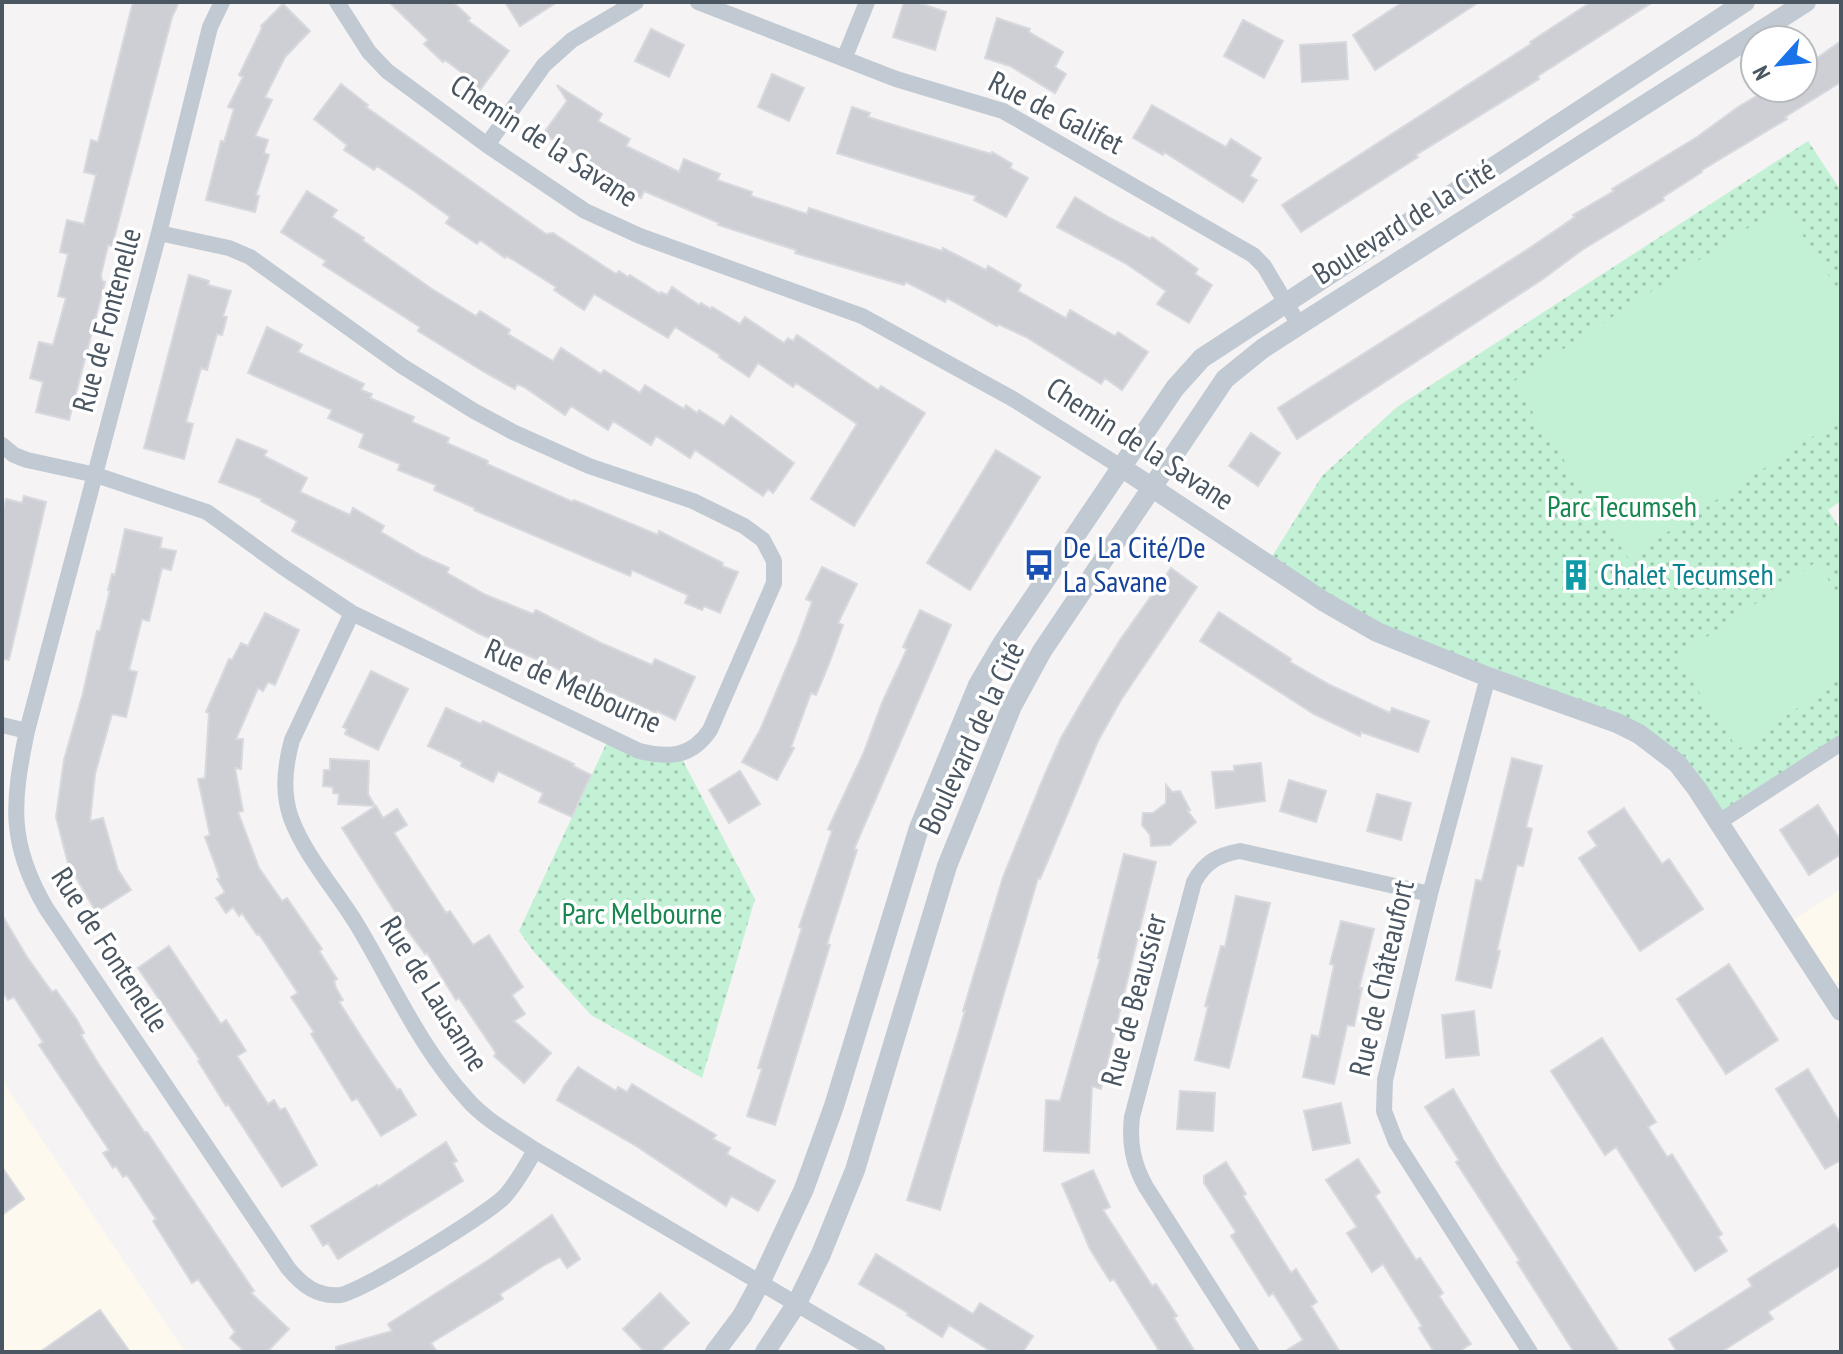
<svg xmlns="http://www.w3.org/2000/svg" width="1843" height="1354" font-family="'PT Sans Narrow',sans-serif">
  <defs>
    <pattern id="green-dots" width="8" height="8" patternUnits="userSpaceOnUse" patternTransform="scale(2)"><rect width="8" height="8" fill="#c3f1d5"/><path d="M2 2h.1M6 6h.1" fill="none" stroke="#a0c6b0" stroke-width="1.8" stroke-linecap="round"/></pattern>
  </defs>
  <rect width="100%" height="100%" fill="#f5f3f3"/>
  <!-- commercial -->
  <path fill="#fdf9ef" d="M1841,889v91l-14,9 -42,-64z
    M2,1080l183,272h-183z"/>
  <!-- green -->
  <path fill="url(#green-dots)" d="M1808,141l33,50v310l-13,9 13,20v213l-122,79 -60,-75 -255,-102 -136,-82 54,-87 75,-69z
    M609,738l71,17 75,144 -53,179 -111,-63 -57,-63 -15,-21z"/>
  <!-- pitch -->
  <path fill="#c3f1d5" d="M1783,205l58,89v124l-213,140 -115,-176z
    M1816,562l25,36v80l-103,71 -62,-91z"/>
  <!-- building -->
  <path fill="#cdcfd5" stroke="#d7d9de" stroke-width="2" d="M133,2h46l-7,15 -60,229 -4,-1 -7,30 1,6 3,1 -36,138 -33,-8 7,-30 -13,-4 9,-36 14,3 13,-47 -8,-2 10,-42 -8,-2 7,-32 17,4 12,-49 -12,-3 7,-32 7,2z
    M389,2h64l17,16 -2,3 41,30 -29,39 -13,-10 2,-2 -24,-18 -2,2 -19,-18 4,-4z
    M505,2h52l-37,24z
    M904,2h12l30,10 -11,38 -42,-13z
    M1403,2h76l-104,68 -22,-35z
    M1591,2h62l-115,74 1,3 -123,76 2,2 -117,75 -19,-27 249,-161 -1,-2z
    M283,4l27,27 -25,26 -20,40 7,3 -17,36 13,4 -4,13 5,2 -13,40 3,1 -4,16 -49,-12 15,-59 3,1 10,-33 -6,-2 15,-30 -4,-2 23,-47 -1,-2z
    M997,18l33,11 -1,3 34,20 -8,15 11,7 -11,19 -45,-27 -25,-8z
    M1243,20l40,21 -19,37 -40,-22z
    M651,29l33,16 -15,32 -34,-16z
    M1841,41v41l-56,35 2,2 -85,51v2l-39,25 1,3 -82,50 -39,29 -246,160 -19,-31 247,-157 50,-34 -2,-2 41,-24 -2,-2 85,-52 41,-30 32,-19h33v-20z
    M1346,42l2,37 -46,3 -2,-37z
    M772,74l32,14 -15,33 -31,-14z
    M341,84l27,21 -2,2 180,127 7,-1 63,41 3,-3 9,6 2,-2 30,19 1,-2 6,3 5,-8 27,18 2,-2 10,6 1,-2 28,17 5,-7 39,26 4,-5 5,3 4,-6 81,55 3,-4 44,27 -71,113 -43,-27 46,-75 -61,-41 -3,4 -35,-24 -9,14 -30,-20 1,-2 -45,-28 -7,11 -74,-44 -10,16 -30,-20 2,-3 -41,-26 -9,-5 -1,2 -25,-18 -3,4 -31,-21 4,-6 -36,-26 -37,-25 -3,4 -30,-20 3,-5 -33,-26z
    M557,85l45,29 -4,7 32,18 -4,7 53,26 5,-13 36,15 -3,6 35,12 -1,4 56,18 2,-6 133,43 1,-3 43,22 2,-4 33,19 -3,6 48,27 4,-8 45,26 3,-4 30,20 -26,38 -17,-12 -4,6 -75,-47 -28,-13 -1,2 -50,-28 -2,4 -39,-20 -2,3 -109,-32 1,-3 -78,-25 1,-2 -75,-32 -3,7 -49,-29 2,-4 -51,-31 24,-33z
    M1152,105l74,42 5,-8 30,19 -11,18 7,4 -14,22 -79,-50 -1,3 -30,-17z
    M852,107l18,6 -2,4 32,10 91,27 1,-2 20,12 -2,4 18,10 -22,39 -32,-17 2,-4 -139,-43z
    M307,191l30,19 -5,7 32,21 -2,2 70,49 44,27 4,-5 30,19 -2,4 45,27 8,-13 40,26 3,-4 36,23 5,-8 39,24 2,-4 11,8 2,-3 25,16 7,-10 63,47 -21,30 -5,-4 -5,7 -68,-46 -5,8 -34,-22 -5,9 -38,-24 -5,9 -37,-24 -6,9 -41,-28 -7,-3 -2,5 -31,-17 -66,-41 2,-4 -97,-62 3,-4 -45,-29z
    M1075,197l35,21 40,21 2,-2 46,32 -3,5 17,11 -23,38 -32,-19 9,-13 -41,-28 -68,-36z
    M189,275l20,6 -1,4 23,6 -8,25 4,1 -5,18 -5,-1 -10,36 -6,-2 -15,54 7,2 -9,35 -40,-11z
    M267,327l35,18 -4,7 66,32 -3,6 11,4 -2,4 44,19 -2,5 37,16 -2,5 41,18 -1,3 86,38 1,-2 84,35 1,-4 64,32 -1,3 16,6 -18,41 -16,-7 -2,4 -17,-7 3,-8 -56,-25 -2,6 -156,-66 1,-2 -41,-18 2,-5 -38,-15 2,-6 -41,-17 5,-13 -36,-16 4,-8 -84,-37z
    M1251,433l29,20 -22,33 -29,-20z
    M237,439l30,12 -3,5 43,22 -7,14 50,23 3,-7 31,18 -3,6 41,24 27,12 -2,5 39,22 47,19 3,-4 65,33 51,22 3,-6 40,18 -20,43 -18,-9 -1,2 -176,-79 -188,-103 5,-10 -36,-20 1,-2 -43,-17z
    M996,450l44,27 -70,113 -43,-27z
    M24,496l22,6 -37,158 -7,-1v-144l4,-16 16,4z
    M125,529l37,9 -2,10 16,3 -5,19 -9,-2 -13,53 -7,-2 -13,51 8,2 -11,45 -14,-3 -17,60 -5,47 13,-3 15,52 13,20 -35,22 -28,-49 -12,-46 8,-57 19,-67 14,-62h3l10,-41h-2l4,-16 3,1z
    M822,567l35,17 -19,39 5,2 -14,39 -13,31 -5,-2 -20,54 3,1 -17,32 -35,-18 18,-32 37,-87 15,-41 -6,-3z
    M1171,568l26,19 -76,113 -23,41 -50,119 -8,19 -2,-1 -98,332 -33,-10 50,-162 8,-27h-2l40,-134 42,-103 16,-36 26,-45 33,-53z
    M920,610l31,15 -97,224 3,1 -30,94 3,1 -55,180 -28,-9 15,-47 -4,-1 44,-140 -3,-1 33,-96 -4,-2 36,-77 18,-49 25,-54 -4,-2z
    M1219,612l72,47 -1,3 40,23 60,28 2,-5 37,13 -11,31 -57,-20 -1,4 -46,-22 -114,-73z
    M265,613l34,17 -24,55 -7,-3 -5,9 -5,-3 -22,51h7l-2,30 -6,-1 8,43 -5,1 21,56 23,33 5,-3 35,51 -3,2 18,28 -3,2 2,7 7,12 -4,2 34,53 24,35 3,-1 16,26 -35,21 -24,-38 -5,3 -41,-67 3,-2 -23,-35 7,-4 -39,-59 -2,1 -15,-22 -3,3 -6,-9 -7,6 -10,-15 8,-5v-3l-7,-11 3,-1 -15,-41 5,-2 -12,-56 7,-1 4,-65 -3,-1 23,-53 3,1 9,-17 7,3z
    M371,671l37,18 -30,61 -33,-16 2,-5 -4,-2z
    M446,708l35,16 2,-3 91,43 -1,2 18,9 -19,42 -33,-15 4,-9 -45,-22 -5,11 -32,-16 1,-4 -34,-16z
    M1512,758l30,8 -16,61 6,2 -9,37 -6,-1 -20,85 3,1 -9,37 -35,-8 20,-100 6,1z
    M330,759l39,2 -1,33 7,12 -37,-2 1,-10 -6,-1v-6l-10,-1 1,-16h6z
    M1261,763l4,38 -49,7 -4,-36 22,-1v-5z
    M740,771l20,33 -31,19 -20,-33z
    M1289,780l37,11 -10,31 -36,-11z
    M1166,785l6,7 8,-1 10,19h-3l9,12 -26,23 -19,1 -1,-11 -8,-10 1,-12h10l13,-10z
    M1377,794l34,9 -10,37 -34,-9z
    M1818,805l23,36v13l-32,21 -29,-45z
    M376,806l7,12 14,-9 10,16 -13,8 52,80 4,-2 23,34 16,-10 34,52 -11,8 13,19 -11,7 37,32 -27,30 -30,-27 2,-3 -37,-55 -3,2 -29,-47 -2,1 -22,-30 -61,-96z
    M1624,808l38,56 7,-5 34,50 -63,42 -61,-93 18,-12 -9,-14z
    M1124,854l32,8 -55,227 -9,-3 -3,67 -45,-2 2,-51 14,1 40,-142 -2,-1z
    M1236,896l34,7 -41,165 -34,-8 13,-53 -3,-1 16,-60 4,1z
    M2,915l25,42 25,35 4,-2 21,30 7,13 -3,2 17,28 47,70 2,-1 107,159 -3,2 38,36 -22,23h-22l-15,-14 5,-6 -37,-53 -6,4 -39,-62 3,-2 -29,-44 -4,2 -7,-11 -3,2 -10,-15 6,-3 -70,-105 4,-3 -29,-45 -6,3 -6,-9z
    M1341,921l33,8 -15,59h3l-8,38 -7,-1 -13,59 -31,-7 9,-42 7,2 15,-72 -4,-1z
    M169,946l52,78 5,-4 20,31 -9,5 31,48 6,-4 6,10 5,-2 32,57 -35,22 -54,-83 -2,2 -28,-45 2,-1 -62,-92z
    M1729,964l49,76 -52,34 -49,-75z
    M1474,1011l5,44 -33,3 -4,-43z
    M1602,1038l54,84 -8,5 19,30 5,-3 50,80 -4,3 9,14 -32,20 -79,-124 -11,8 -54,-84z
    M578,1067l38,24 2,-4 9,5 5,-8 31,19 53,32 -3,4 17,9 -3,6 48,27 -17,30 -27,-15 -5,10 -90,-60 -79,-46 7,-14z
    M1808,1069l33,55v36l-16,9 -49,-80z
    M1453,1089l43,72 123,191h-45l-57,-90 3,-1 -53,-82 -11,-17 3,-2 -34,-53z
    M1180,1091l35,2 -2,38 -36,-2z
    M1341,1103l9,40 -37,7 -9,-39z
    M446,1142l11,19 -4,2 10,18 -125,78 -10,-16 -5,3 -12,-20 66,-41 1,2z
    M1358,1159l22,33 -5,4 41,64 4,-2 23,35 -4,3 32,48 -13,8h-24l-15,-24 3,-2 -39,-62 -11,8 -25,-39 10,-6 -31,-47z
    M1226,1162l20,32 -3,2 48,77 5,-4 21,33 -6,4 29,46h-56l19,-12 -30,-47 -4,3 -38,-60 5,-4 -32,-49v-7z
    M2,1167l22,32 -22,16z
    M1093,1170l17,37 -7,3 49,76 4,-2 21,32 -3,2 21,34h-35l-46,-73 -4,2 -20,-32 -28,-65z
    M552,1215l28,44 -13,9 -7,-11 -14,7 -46,30 3,5 -72,44 6,9h-101v-5l56,-16 -4,-7 102,-65z
    M1834,1224l7,10v31l-73,47 5,7 -52,33h-44l-8,-13 83,-53 -4,-7z
    M876,1254l97,60 7,-11 53,33 -10,16h-31l-43,-27 -7,12 -35,-22 1,-2 -49,-29z
    M660,1293l29,30 -30,29h-14l-22,-23z
    M100,1310l30,42h-90z"/>
  <g fill="none" stroke-linecap="round" stroke-linejoin="round">
    <!-- minor -->
    <path stroke="#c1cad2" stroke-width="16" d="M222,2l-12,25 -51,206 -132,498c-15,72 -19,112 19,177l242,360c14,17 29,29 52,27 22,-3 147,-81 164,-98 13,-14 22,-31 31,-47
      M337,2l32,50 18,19 100,74 98,66 55,25 222,80 151,83 108,68
      M698,2l198,77 107,32 250,144 11,11 35,59
      M844,59l23,-57
      M487,145l57,-80 28,-25 64,-38
      M2,445l12,10 13,5 69,15 111,37 76,55 69,46 287,138c30,7 52,7 71,-21l64,-147v-22l-11,-21 -19,-14 -51,-25 -104,-35 -76,-34 -39,-21 -72,-45 -152,-109 -21,-9 -70,-15
      M352,613l-60,127c-7,25 -10,53 -1,78 15,40 46,73 68,110 34,57 62,121 108,171 18,21 45,35 68,51l343,202
      M1488,677l-58,217 -45,186 -1,31 12,31 134,210
      M2,725l25,6
      M1719,822l122,-79
      M1251,1352l-105,-165c-13,-23 -17,-44 -14,-70l62,-235c11,-20 24,-27 46,-31l190,43"/>
    <!-- tertiary -->
    <path stroke="#c1cad2" stroke-width="20" d="M1121,467l202,134 54,31 111,45 129,46 22,11 38,29 20,26 144,222
      M715,1352l27,-36 19,-35 43,-92 30,-83 85,-278 59,-143 24,-41 173,-256 27,-30 20,-13 523,-343
      M765,1352l32,-49 24,-49 34,-84 92,-304 65,-160 30,-55 183,-272 37,-30 37,-24 507,-323"/>
  </g>
  <!-- icons -->
  <defs>
    <symbol id="bus-bare" viewBox="-9 -9 18 18"><path d="M-5-6H5V4H4V6H2V4H-2V6H-4V4H-5ZM-3.5-4V0h7V-4ZM-3.5 1.2v1.5H-2V1.2ZM2 1.2v1.5H3.5V1.2Z" fill="#1a4fb4" stroke="#fff" stroke-width="2.5" paint-order="stroke"/></symbol>
    <symbol id="building-bare" viewBox="-9 -9 18 18"><path d="M-4-6H4V6H1V3H-1V6H-4ZM-2.5-4.3h1.7v1.8h-1.7ZM.8-4.3h1.7v1.8H.8ZM-2.5-1h1.7V.8h-1.7ZM.8-1h1.7V.8H.8Z" fill="#0f9aa8" stroke="#fff" stroke-width="2.5" paint-order="stroke"/></symbol>
  </defs>
  <g fill-rule="evenodd">
    <use href="#bus-bare" x="1017" y="543" width="44" height="44"/>
    <use href="#building-bare" x="1554" y="553" width="44" height="44"/>
  </g>
  <g text-anchor="middle" stroke-width="7" stroke-linejoin="round" paint-order="stroke">
    <!-- street labels -->
    <g font-size="30" fill="#4a5661" stroke="#fff">
      <text transform="translate(1056 113) rotate(27)" y="10">Rue de Galifet</text>
      <text transform="translate(544 141) rotate(33)" y="10">Chemin de la Savane</text>
      <text transform="translate(1404 222) rotate(-32)" y="10">Boulevard de la Cité</text>
      <text transform="translate(107 320) rotate(-75)" y="10">Rue de Fontenelle</text>
      <text transform="translate(1140 444) rotate(33)" y="10">Chemin de la Savane</text>
      <text transform="translate(573 686) rotate(24)" y="10">Rue de Melbourne</text>
      <text transform="translate(972 738) rotate(-65)" y="10">Boulevard de la Cité</text>
      <text transform="translate(110 950) rotate(57)" y="10">Rue de Fontenelle</text>
      <text transform="translate(1382 978) rotate(-77)" y="10">Rue de Châteaufort</text>
      <text transform="translate(434 994) rotate(58)" y="10">Rue de Lausanne</text>
      <text transform="translate(1134 1000) rotate(-75)" y="10">Rue de Beaussier</text>
    </g>
    <!-- park labels -->
    <g font-size="30" fill="#17864f" stroke="#fff">
      <text x="1622" y="517">Parc Tecumseh</text>
      <text x="642" y="924">Parc Melbourne</text>
    </g>
    <!-- transit labels -->
    <g font-size="30" fill="#164399" stroke="#fff" text-anchor="start">
      <text x="1063" y="558">De La Cité/De<tspan x="1063" dy="34">La Savane</tspan></text>
    </g>
    <!-- culture labels -->
    <g font-size="30" fill="#0d838f" stroke="#fff" text-anchor="start">
      <text x="1600" y="585">Chalet Tecumseh</text>
    </g>
  </g>
  <!-- border -->
  <rect width="1843" height="1354" fill="none" stroke="#4a5661" stroke-width="8"/>
  <!-- north arrow -->
  <g transform="translate(1779 64) rotate(243)"><circle r="38" fill="#ffffff" stroke="#b7bbc0" stroke-width="2"/>
  <path d="M0-6L14 30L0 20L-14 30Z" fill="#1a73e8"/>
  <text y="-12" font-size="22" font-weight="bold" text-anchor="middle" fill="#4a5661">N</text>
  </g>
</svg>
